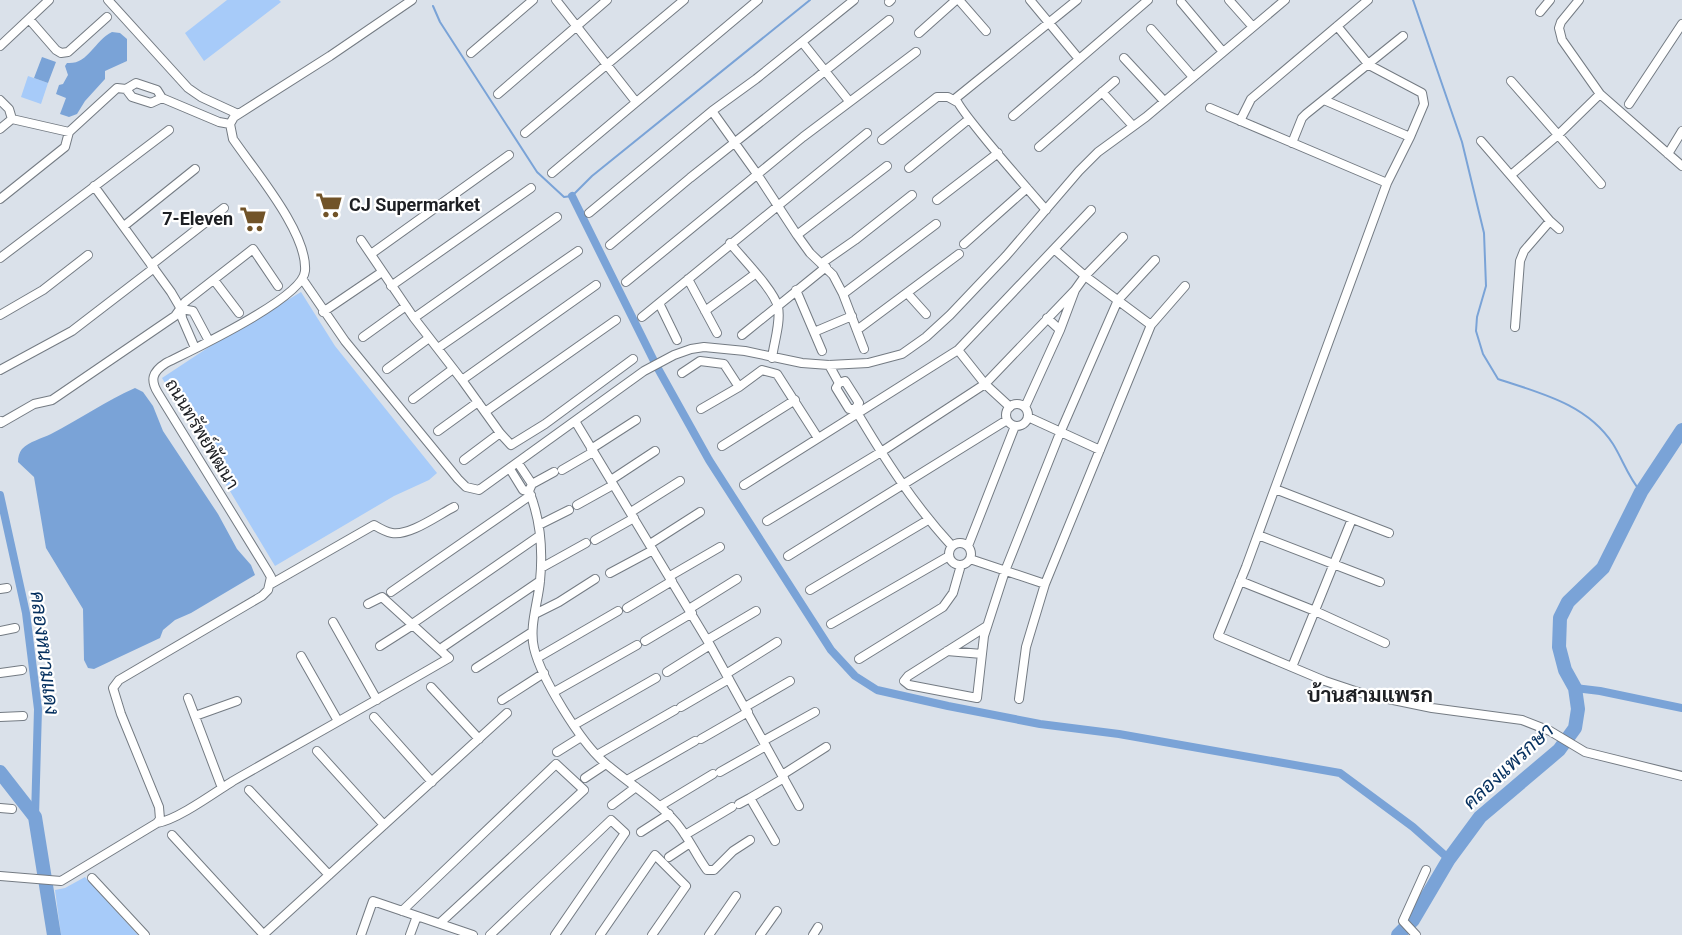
<svg xmlns="http://www.w3.org/2000/svg" width="1682" height="935" font-family="Roboto,Sarabun,sans-serif">
  <rect width="100%" height="100%" fill="#dae1ea"/>
  <!-- green -->
  <path fill="#a7cbf9" d="M227,0h52l2,2 -77,59 -19,-28z
    M28,76l20,7 -7,21 -20,-7z
    M301,292l34,54 102,127 -8,7 -35,16 -119,70 -113,-188 50,-33z
    M85,877l53,58h-77l-6,-45 10,-2z"/>
  <!-- water -->
  <path fill="#7aa3d7" d="M112,32l8,1 7,6v22l-22,10v8l-20,22 -8,13 -8,3 -9,-3 6,-16 -10,-4 3,-9 4,-1 5,-9 -3,-9 2,-3c21,2 27,-22 45,-31z
    M42,57l14,5 -8,21 -14,-5z
    M135,388l8,4 10,14 10,25 55,83 19,35 14,16 4,10 -64,38 -16,7 -12,10 -3,8 -66,31 -6,-1 -4,-8 -1,-51 -37,-61 -12,-71 -16,-15c0,-5 1,-9 4,-13 8,-8 19,-10 29,-15 29,-15 55,-33 84,-46z"/>
  <g fill="none" stroke-linecap="round" stroke-linejoin="round">
    <!-- stream -->
    <path stroke="#7aa3d7" stroke-width="2" d="M1413,0l49,142 22,91 2,53 -9,31 -1,14 7,23 15,25c42,14 89,25 115,65 10,16 15,33 28,48
      M433,6l7,16 97,150 27,25 8,-1 20,-20 218,-176"/>
    <!-- canal -->
    <path stroke="#7aa3d7" stroke-width="8" d="M572,196l84,169 53,95 122,190 24,26 22,14 71,16 92,18 79,10 221,39 73,54 36,32
      M0,495l26,118 12,96 -3,108
      M1575,688l25,3 82,17"/>
    <!-- river -->
    <path stroke="#7aa3d7" stroke-width="14" d="M0,772l35,45 19,118
      M1398,935l15,-15 36,-61 31,-42 79,-67 16,-22 3,-19 -3,-21 -10,-18 -6,-23 1,-29 8,-16 35,-34 38,-76 41,-62"/>
    <defs>
      <path id="minor" d="M108,0l80,88 13,9 37,17
        M556,0l80,102
        M959,0l27,31
        M1030,0l49,59
        M1229,0l24,27
        M1579,0l-18,22 -2,6 3,12 38,54 82,72
        M889,2l2,-2
        M1181,2l42,50
        M1540,12l10,-12
        M29,19l27,31 5,3 7,-1 39,-35
        M1337,26l32,39 53,28 2,11 -14,33 -23,46
        M1151,29l42,48
        M919,33l37,-33
        M802,42l47,59
        M0,46l49,-46
        M471,53l62,-53
        M1124,58l40,43
        M1511,81l90,103
        M126,89l6,8 19,6 11,-5
        M1102,92l31,34
        M498,94l109,-94
        M0,100l9,9 3,10 57,13 -4,15 -65,52
        M1324,100l86,37
        M1629,104l53,-80
        M1210,108l177,75 -141,384 -28,69 107,45 39,13 68,14 90,12 28,11 35,21 97,24
        M712,111l45,63 40,61 13,18 23,22 10,19 21,55
        M1013,116l135,-116
        M1240,121l11,-22 117,-99
        M0,129l12,-10
        M69,132l48,-44 9,1 10,-6 21,7 5,8 57,24 11,2
        M525,133l159,-133
        M882,140l55,-43h11l9,5
        M1481,141l69,80 -26,30 -4,10 -5,66
        M1292,143l10,-25 4,-4 97,-78
        M1039,147l76,-66
        M1668,154l14,-23
        M909,168l60,-49
        M552,173l206,-173
        M1511,175l47,-40 42,-41
        M94,186l77,106 10,17
        M937,200l61,-47
        M1046,210c-13,-15 -89,-101 -90,-112l121,-98
        M589,213l123,-102 44,-32 98,-79
        M1550,221l9,8
        M124,226l71,-57
        M797,235l90,-69
        M361,240l53,78 48,62 38,53 11,12 34,-21 88,-65
        M730,243c12,15 44,47 48,64 3,15 -4,35 -6,51
        M964,244l63,-56
        M610,245l80,-67 199,-158
        M371,254l138,-99
        M0,258l169,-128
        M822,263l33,-23 57,-45
        M151,265l73,-57
        M688,279l29,54
        M214,280l25,33
        M303,280l42,61 113,138 8,8 13,3 165,-119 30,-16 17,-6 13,-2 41,4 57,12 27,2 39,-2 34,-9 24,-17 24,-22 56,-59 73,-85 19,-19 48,-35 139,-117
        M626,282l177,-145 113,-85
        M391,286l140,-98
        M796,290l26,61
        M843,294l93,-70
        M908,294l18,20
        M659,303l18,37
        M705,311l50,-37
        M323,312l59,-40
        M0,315l43,-25 45,-35
        M642,317l225,-184
        M414,318l143,-101
        M1047,318l13,12
        M1151,325l34,-39
        M857,330l102,-76
        M814,332l38,-16
        M742,335l84,-68
        M363,337l43,-31
        M195,348l-13,-30 -1,-9 12,2 16,30
        M438,348l140,-97
        M958,350l27,34 25,23
        M829,365l10,18 -3,5 13,21h6c29,49 59,96 97,137
        M387,369l42,-31
        M0,370l72,-39 82,-63
        M682,373l18,-12 24,3 15,23
        M462,380l134,-95
        M839,383l6,-2 14,22 -4,6
        M413,399l40,-30
        M1006 415a11 11 0 1 1 22 0a11 11 0 1 1-22 0Z
        M1025,407l35,-77 15,-40 10,-14 38,-39
        M701,409l38,-22 23,-17 15,4 41,64
        M485,412l131,-92
        M1028,417l72,33
        M0,421l1,2 33,-19 18,-4 123,-84 10,-14 68,-53 25,37
        M575,421l135,224 89,161
        M438,431l40,-29
        M722,446l73,-46
        M591,449l45,-29
        M464,460l36,-27
        M518,463l14,21 -3,7c11,27 14,60 11,90 -2,22 -11,45 -6,67 7,30 47,95 71,115 22,19 47,34 67,55 15,15 23,36 35,52h7l19,-19 17,-11
        M510,469l13,21 6,1
        M562,470l31,-18
        M611,480l44,-29
        M532,484l22,-12
        M744,485l214,-135 96,-101
        M1275,489l114,44
        M577,505l36,-20
        M631,512l49,-31
        M767,521l114,-69 104,-68 90,-94
        M539,525l30,-15
        M1258,535l122,47
        M595,540l39,-22
        M949 554a11 11 0 1 1 22 0a11 11 0 1 1-22 0Z
        M650,544l50,-32
        M968,546l47,-120
        M788,556l219,-136
        M970,559l75,25
        M541,568l45,-25
        M610,573l43,-23
        M670,576l50,-29
        M1240,581l75,30 70,32
        M271,584l103,-59c5,3 12,7 18,8 18,3 46,-18 62,-26
        M0,589l7,-1
        M810,590l118,-70
        M391,592l140,-97
        M627,608l45,-27
        M689,609l48,-30
        M535,614l24,-12 36,-23
        M333,622l44,78
        M415,622l124,-86
        M831,624l118,-68
        M987,626l-79,50 -4,5 5,4 68,13 7,-62 21,-65 55,-138 58,-133 37,-40
        M0,631l15,-3
        M707,640l49,-29
        M645,641l47,-28
        M380,646l33,-21
        M443,647l97,-66
        M947,651l35,3
        M301,656l37,65
        M537,658l81,-47
        M859,659l84,-52 10,-14 8,-28
        M1292,667l60,-148
        M476,668l56,-36
        M667,672l43,-27
        M0,673l22,-3
        M726,674l51,-32
        M431,687l48,52
        M554,692l83,-47
        M188,698l34,90
        M1019,699l7,-52 19,-63 106,-259 -66,-49 -31,-27 37,-39
        M502,700l42,-27
        M681,707l48,-28
        M745,707l45,-26
        M195,716l42,-15
        M0,717l23,-1
        M374,717l58,65
        M574,725l82,-47
        M701,739l47,-27
        M763,741l52,-29
        M317,751l67,74
        M557,752l24,-15
        M597,755l78,-45
        M720,772l46,-26
        M782,775l44,-28
        M585,778l21,-14
        M627,780l68,-39
        M249,790l80,85
        M739,804l11,-6
        M612,805l24,-18
        M660,806l53,-32
        M0,808l12,1
        M157,823c20,-3 57,-30 76,-42 72,-41 144,-81 216,-123l-67,-61 -14,7
        M641,832l28,-18
        M172,835l91,99
        M685,835l47,-28
        M775,841l-25,-43 34,-20
        M669,857l21,-14
        M0,876l61,5 96,-58 3,-4 -1,-12 -38,-93 -8,-26 6,-8 143,-84 6,-6 3,-13 -4,-7 -109,-177c-8,-13 -6,-21 8,-30 26,-13 137,-65 139,-92 3,-38 -51,-101 -72,-132l-3,-15 4,-7 96,-61 82,-56
        M92,878l53,57
        M402,911l154,-147 28,26 -144,133
        M263,935l244,-222
        M361,935l12,-34 100,34
        M410,935l7,-19
        M490,935l121,-115 14,13 -70,102
        M600,935l55,-80 31,31 -34,49
        M709,935l27,-39
        M760,935l17,-24
        M813,935l5,-8
        M1416,935l-13,-14 23,-51"/>
    </defs>
    <!-- minor casing -->
    <use href="#minor" stroke="#747b83" stroke-width="10"/>
    <!-- minor -->
    <use href="#minor" stroke="#fff" stroke-width="8"/>
  </g>
  <!-- icons -->
  <defs>
    <symbol id="supermarket-bare" viewBox="-9 -9 18 18"><path d="M-6-5.5h2.5l.6 2H6L4.5 2H-2.5L-4.4-4H-6ZM-1.5 3.2a1.3 1.3 0 1 0 .1 0ZM3 3.2a1.3 1.3 0 1 0 .1 0Z" fill="#715328" stroke="#fff" stroke-width="2.5" paint-order="stroke"/></symbol>
  </defs>
  <g fill-rule="evenodd">
    <use href="#supermarket-bare" x="310" y="186" width="38" height="38"/>
    <use href="#supermarket-bare" x="234" y="200" width="38" height="38"/>
  </g>
  <g text-anchor="middle" stroke-width="4.5" stroke-linejoin="round" paint-order="stroke">
    <!-- poi labels -->
    <g font-size="18" font-weight="bold" fill="#1d1f23" stroke="#fff" text-anchor="start">
      <text x="349" y="211">CJ Supermarket</text>
      <text x="233" y="225" text-anchor="end">7-Eleven</text>
    </g>
    <!-- street labels -->
    <g font-size="18" fill="#1d1f23" stroke="#fff">
      <text transform="translate(202 434) rotate(59)" y="6">ถนนทรัพย์พัฒนา</text>
    </g>
    <!-- water labels -->
    <g font-size="20" font-style="italic" fill="#042f5e" stroke="#fff">
      <text transform="translate(45 653) rotate(83)" y="7">คลองหนามแดง</text>
      <text transform="translate(1508 766) rotate(-43)" y="7">คลองแพรกษา</text>
    </g>
    <!-- quarter labels -->
    <g font-size="21" font-weight="bold" fill="#1d1f23" stroke="#fff">
      <text x="1370" y="702">บ้านสามแพรก</text>
    </g>
  </g>
</svg>
